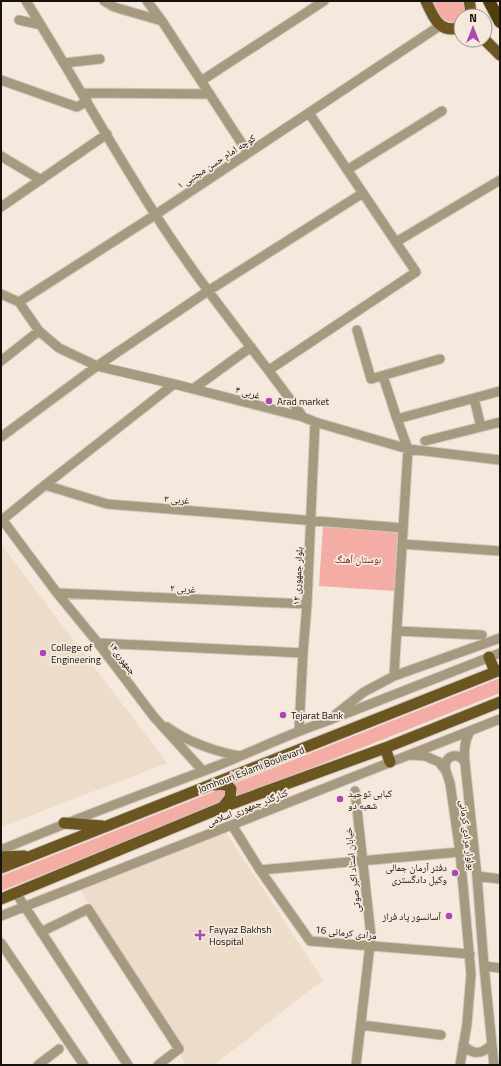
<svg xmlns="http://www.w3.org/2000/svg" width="501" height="1066" font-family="'Titillium Web','Noto Naskh Arabic',sans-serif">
  <rect width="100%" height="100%" fill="#f5e9dd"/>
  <!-- built -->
  <path fill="#eedccb" d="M1,544l166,219 -166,64z
    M225,831l98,149 -109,85h-28l-106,-176z"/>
  <!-- green -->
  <path fill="#f3ada5" d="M433,1h29l2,6v9h-3v4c-17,7 -22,-5 -28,-19z
    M323,526l75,5 -4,60 -75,-5z
    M500,678v15l-499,198v-15z"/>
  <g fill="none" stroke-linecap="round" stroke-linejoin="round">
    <defs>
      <path id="minor" d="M26,1c44,70 84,143 129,213 45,71 99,135 148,203
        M104,1l10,6 48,14
        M147,1l15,20 86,132
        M19,20l22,5
        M64,63l36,-4
        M1,80l76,27 10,-6
        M201,81l123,-80
        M82,93l128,1
        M1,156l40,24
        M347,170l95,-59
        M1,207l106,-73
        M396,242l104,-62
        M1,294l18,8 136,-87 286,-190
        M19,302l20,29 20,17 38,18 77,18 129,33 12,5 93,27 92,11
        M357,330l14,49 69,-20
        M1,361l38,-30
        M269,370l147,-98 -107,-159
        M383,376l14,43 11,30 -14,227
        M193,389l58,-42
        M474,398l7,29
        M397,419l103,-28
        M1,437l96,-71 111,-75 155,-98
        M425,441l75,-19
        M45,485l62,19 296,24
        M1,518l56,75 41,50 56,74 49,54
        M2,520l43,-35 129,-101
        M402,544l98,7
        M57,593l250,11
        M397,631l85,4
        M98,643l205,10
        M336,714l28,-22 30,-16 106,-38
        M167,727c20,15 50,25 73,29
        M299,730l4,-77 4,-49 8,-182
        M470,731c-6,11 -6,20 -5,32l12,113 7,90 10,99
        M410,755l15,1 14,6 7,9 4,12 10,69 11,122 -4,50 -7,41
        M446,771c-4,-15 12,-21 19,-8
        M355,791l16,145 -15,129
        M232,825l28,45 50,71 160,13
        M1,850c70,-30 142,-56 213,-83 38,-15 74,-33 113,-46l173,-68
        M260,870l200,-18
        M477,876l23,3
        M16,893l112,172
        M1,916l499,-197
        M41,932l47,-23 91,140 -21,16
        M1,943l83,122
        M484,966l16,2
        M361,1025l80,10
        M463,1045c10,10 19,10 29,-1
        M38,1065l21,-16"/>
      <path id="major" d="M426,1c7,16 14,34 35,26
        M469,1l1,4 1,11
        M485,40l15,15
        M489,657l6,15
        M385,748l5,14
        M215,785c6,-1 12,-1 16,4l-1,9 -7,9
        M64,823l38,3
        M1,857l23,-1
        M1,868l499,-198
        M1,899l222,-92 162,-59 115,-46"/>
      <path id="highway" d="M489,1l11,21"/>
    </defs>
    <!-- minor casing -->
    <use href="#minor" stroke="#d1c7bc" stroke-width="11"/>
    <!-- major casing -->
    <use href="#major" stroke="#d1c7bc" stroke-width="13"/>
    <!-- highway casing -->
    <use href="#highway" stroke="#d1c7bc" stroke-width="14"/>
    <!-- minor -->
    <use href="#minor" stroke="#a5997f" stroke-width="9"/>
    <!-- major -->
    <use href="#major" stroke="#6b5521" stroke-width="11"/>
    <!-- highway -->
    <use href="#highway" stroke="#523e0b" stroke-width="12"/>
  </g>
  <!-- markers -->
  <g fill="#ad49ae" stroke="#f5e9dd" stroke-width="1.5">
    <circle cx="269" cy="401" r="4"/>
    <circle cx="43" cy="653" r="4"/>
    <circle cx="283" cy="715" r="4"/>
    <circle cx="340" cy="799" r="4"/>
    <circle cx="455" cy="873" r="4"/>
    <circle cx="449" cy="916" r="4"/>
    <path d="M198 929h4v4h4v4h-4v4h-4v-4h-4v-4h4z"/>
  </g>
  <g text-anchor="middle" stroke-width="3.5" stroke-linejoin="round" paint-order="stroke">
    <!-- street labels -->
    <g font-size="10" fill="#16120e" stroke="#f5e9dd">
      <text transform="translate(216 161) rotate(-33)" y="4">کوچه امام حسن مجتبی ۱</text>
      <text transform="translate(248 392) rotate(15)" y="4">۴ غربی</text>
      <text transform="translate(177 499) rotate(4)" y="4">۳ غربی</text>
      <text transform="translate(297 576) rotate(-87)" y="4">بلوار جمهوری ۱۲</text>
      <text transform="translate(183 588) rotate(3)" y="4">۲ غربی</text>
      <text transform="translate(123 658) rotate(53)" y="4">جمهوری۱۴</text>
      <text transform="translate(251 769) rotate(-21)" y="4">Jomhouri Eslami Boulevard</text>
      <text transform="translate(247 807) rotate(-21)" y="4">کنارگذر جمهوری اسلامی</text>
      <text transform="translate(468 835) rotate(83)" y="4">بولوار مرادی کرمانی</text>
      <text transform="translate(352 870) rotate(-96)" y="4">خیابان استاد اکبر صوتی</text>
      <text transform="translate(346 932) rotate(6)" y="4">مرادی کرمانی 16</text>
    </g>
    <!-- poi labels -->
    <g font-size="10" fill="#16120e" stroke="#f5e9dd" text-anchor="start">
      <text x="277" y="405">Arad market</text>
      <text x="51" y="651">College of<tspan x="51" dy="12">Engineering</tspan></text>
      <text x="291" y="719">Tejarat Bank</text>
      <text x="348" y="797">کبابی توحید<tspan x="348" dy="12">شعبه دو</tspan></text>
      <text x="447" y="871" text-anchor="end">دفتر آرمان جمالی<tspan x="447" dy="12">وکیل دادگستری</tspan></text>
      <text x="441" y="920" text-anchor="end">آسانسور پاد فراز</text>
      <text x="209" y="933">Fayyaz Bakhsh<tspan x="209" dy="12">Hospital</tspan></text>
    </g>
    <!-- park labels -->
    <g font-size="10" fill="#691514" stroke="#f5e9dd">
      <text x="358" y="563">بوستان آهنگ</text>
    </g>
  </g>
  <!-- border -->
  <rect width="501" height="1066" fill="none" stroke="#16120e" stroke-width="4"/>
  <!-- north arrow -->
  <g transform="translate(473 28)"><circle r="19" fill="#f5e9dd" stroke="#9c938a"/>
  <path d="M0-3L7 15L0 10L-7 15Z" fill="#ad49ae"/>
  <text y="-6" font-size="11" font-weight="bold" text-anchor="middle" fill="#16120e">N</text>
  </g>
</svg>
